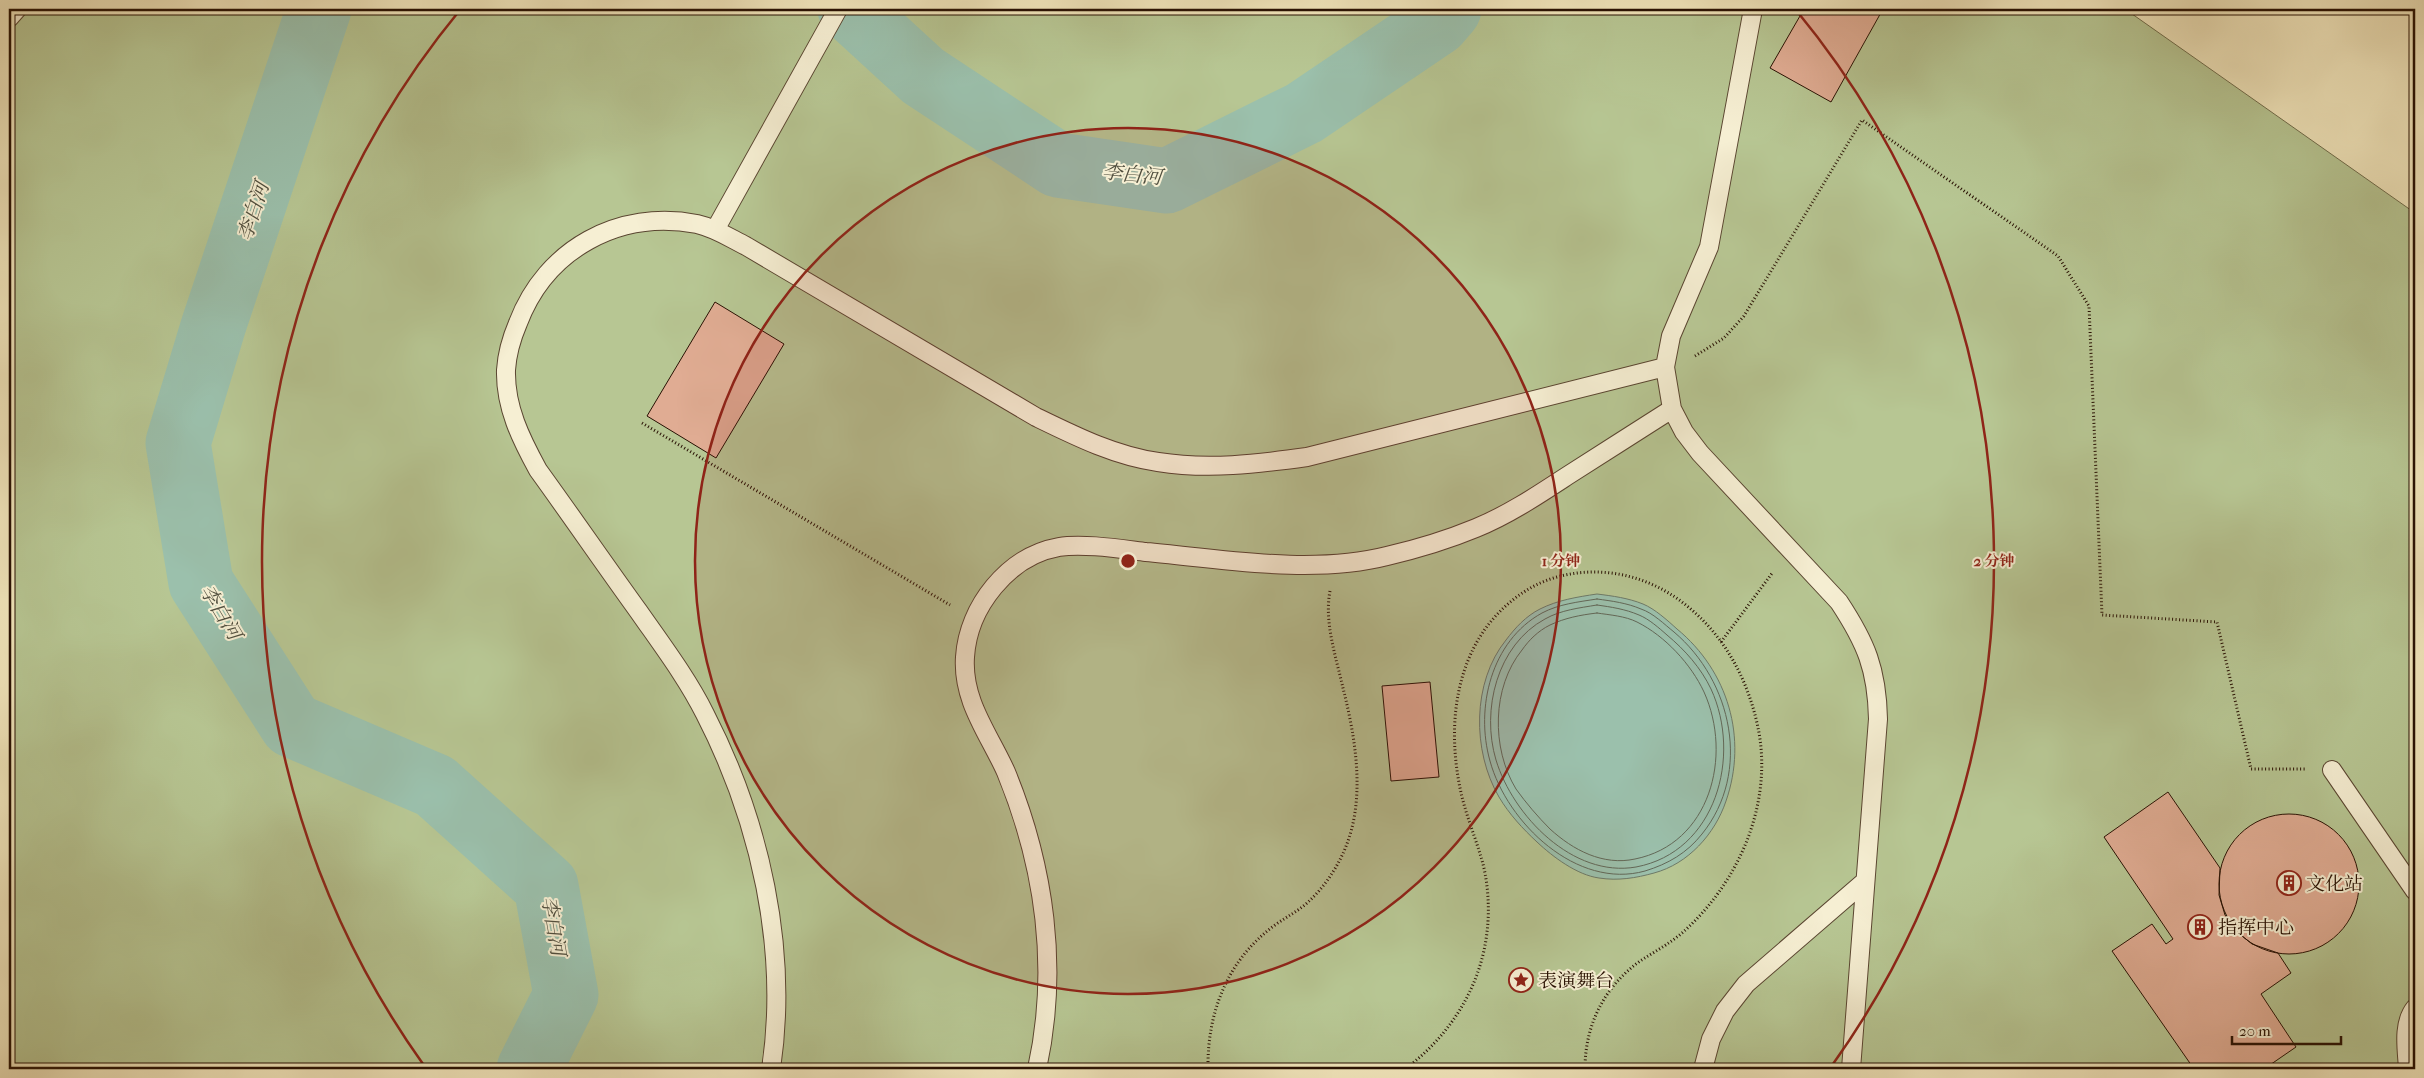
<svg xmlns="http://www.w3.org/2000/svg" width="2424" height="1078" font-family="'IM FELL French Canon','Noto Serif SC',serif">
  <rect width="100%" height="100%" fill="#f1e6bc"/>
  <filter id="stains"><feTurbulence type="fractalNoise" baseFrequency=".004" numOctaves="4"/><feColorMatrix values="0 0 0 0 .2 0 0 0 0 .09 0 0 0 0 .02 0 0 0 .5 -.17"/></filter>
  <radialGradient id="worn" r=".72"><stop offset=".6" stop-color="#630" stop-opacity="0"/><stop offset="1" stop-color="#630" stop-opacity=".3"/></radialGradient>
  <!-- green -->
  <path fill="#b7c693" stroke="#706c4b" d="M9,9h2116l290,204v856h-2406z"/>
  <!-- water -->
  <path fill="#9bc0ac" stroke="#6d7a68" d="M1597,594c16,2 31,4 46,10 12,5 24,16 34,25 51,42 71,109 49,172 -11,33 -38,63 -72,72 -18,5 -36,8 -55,5 -22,-3 -46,-21 -62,-36 -14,-13 -28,-28 -38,-45 -27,-46 -27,-115 7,-157 9,-12 20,-24 34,-31 18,-9 37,-12 57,-15z"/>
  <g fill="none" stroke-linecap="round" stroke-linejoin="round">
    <!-- shore -->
    <path stroke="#626858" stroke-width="1" d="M1597,599c15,2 30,4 44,10 12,4 23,15 33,23 58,49 78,140 28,202 -15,19 -34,30 -57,37 -68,19 -138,-48 -155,-110 -15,-53 1,-120 52,-148 17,-9 36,-11 55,-14z
      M1597,605c14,2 28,4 42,10 10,4 20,13 28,20 18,15 34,33 44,54 31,67 5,163 -75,178 -63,11 -123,-51 -140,-107 -15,-50 1,-115 49,-141 16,-9 34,-11 52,-14z
      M1597,613c13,2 28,3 40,9 28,14 54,42 67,70 29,64 6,152 -69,167 -32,7 -62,-9 -85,-30 -12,-12 -24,-26 -34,-40 -25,-41 -24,-102 6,-139 7,-10 16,-19 28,-25 15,-7 30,-10 47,-12z"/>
    <!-- river -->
    <path stroke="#9bc0ac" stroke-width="65" d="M319,9l-106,318 -35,116 23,140 91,142 143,61 111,100 20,109 -37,74
      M850,9l73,67 135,89 109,16 137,-68 133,-90 12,-14"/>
  </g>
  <!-- building -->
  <path fill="#e0ac93" stroke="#281103" d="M1804,9h79l-52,93 -61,-34z
    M715,302l69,42 -68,114 -69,-42z
    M1430,682l9,95 -48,4 -9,-95z
    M2168,792l52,76 -1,27 6,20 11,16 16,13 26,9 13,20 -30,21 35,53 -32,22h-70l-82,-118 40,-27 14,20 7,-5 -69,-102z
    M2219 884a70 70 0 1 1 140 0a70 70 0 1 1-140 0Z"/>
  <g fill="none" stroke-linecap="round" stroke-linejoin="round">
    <defs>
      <path id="service" d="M9,18l8,-9
        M715,230l123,-221
        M1665,367l7,42 12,23 16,21 139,149c27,41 38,67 39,117l-27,350
        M2332,770l83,121
        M771,1069c18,-120 -11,-248 -66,-355 -18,-36 -43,-69 -66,-102 -34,-47 -67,-95 -101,-142 -17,-31 -33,-63 -32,-100 1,-16 6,-33 12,-47 28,-74 101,-114 179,-99 18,4 33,14 49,22l290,171c39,19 79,39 122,45 50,8 99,2 149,-5l358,-90 6,-31 38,-89 44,-238
        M1037,1069c22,-100 8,-202 -31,-297 -17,-38 -44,-71 -41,-115 3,-50 43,-101 94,-110 24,-4 62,2 87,5 76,7 166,23 241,4 30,-7 60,-16 89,-28 32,-13 62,-33 91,-52 35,-22 70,-45 105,-67
        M1703,1069l8,-30 14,-28 21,-27 118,-102
        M2408,1069c-1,-19 -6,-45 7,-61"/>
    </defs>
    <!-- service casing -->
    <use href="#service" stroke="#5a4631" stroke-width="20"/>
    <!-- path -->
    <path stroke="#281103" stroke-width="3" stroke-dasharray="1 2.5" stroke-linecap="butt" d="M1695,356l29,-18 20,-22 118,-196 196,136 31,50 13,309 115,7 34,147h56
      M642,423l308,182
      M1721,642l52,-70
      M1208,1069c-1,-57 20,-110 67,-144 11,-8 22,-13 32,-22 18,-16 33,-39 41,-62 17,-48 7,-105 -5,-153 -7,-31 -19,-66 -13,-97
      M1405,1069c44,-32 76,-82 82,-137 3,-23 1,-53 -6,-75 -6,-20 -14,-40 -19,-60 -13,-55 -11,-117 21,-165 17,-25 44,-47 74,-55 44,-12 89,-2 125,25 40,30 64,73 75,121 18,77 -17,159 -75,210 -13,11 -28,19 -42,28 -36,26 -55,64 -55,108"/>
    <!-- service -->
    <use href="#service" stroke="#f6efd3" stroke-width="18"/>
  </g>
  <!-- distance rings -->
  <circle cx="1128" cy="561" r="433" fill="#8f2418" fill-opacity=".12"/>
  <g fill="none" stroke="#8f2418" stroke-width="2.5">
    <circle cx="1128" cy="561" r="433"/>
    <path d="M423 1064A866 866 0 0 1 460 10M1796 10A866 866 0 0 1 1833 1064"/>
  </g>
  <!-- icons -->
  <defs>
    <symbol id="building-ring" viewBox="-11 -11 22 22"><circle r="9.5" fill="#f6efd3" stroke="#8f2418" stroke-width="1.5"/><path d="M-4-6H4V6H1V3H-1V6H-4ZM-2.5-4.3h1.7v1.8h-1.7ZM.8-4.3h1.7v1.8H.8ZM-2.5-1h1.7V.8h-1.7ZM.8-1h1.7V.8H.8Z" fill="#8f2418"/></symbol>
    <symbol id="sight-ring" viewBox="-11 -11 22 22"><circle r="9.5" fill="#f6efd3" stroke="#8f2418" stroke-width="1.5"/><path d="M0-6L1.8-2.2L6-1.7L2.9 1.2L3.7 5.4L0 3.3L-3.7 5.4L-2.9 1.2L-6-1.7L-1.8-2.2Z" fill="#8f2418"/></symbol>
  </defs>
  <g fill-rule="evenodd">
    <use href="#building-ring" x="2275" y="869" width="28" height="28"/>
    <use href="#building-ring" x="2186" y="913" width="28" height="28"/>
    <use href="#sight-ring" x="1507" y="966" width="28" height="28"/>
  </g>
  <g text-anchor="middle" stroke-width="4" stroke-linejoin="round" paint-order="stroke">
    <!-- poi labels -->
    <g font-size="19" fill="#281103" stroke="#f6efd3" text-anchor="start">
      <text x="2306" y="890">文化站</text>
      <text x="2218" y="934">指挥中心</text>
      <text x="1538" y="987">表演舞台</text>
    </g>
    <!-- water labels -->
    <g font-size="20" font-style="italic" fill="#504e3e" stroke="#f6efd3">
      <text transform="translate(1132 174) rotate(6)" y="7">李白河</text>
      <text transform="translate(253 211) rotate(-72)" y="7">李白河</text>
      <text transform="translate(221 612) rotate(59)" y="7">李白河</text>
      <text transform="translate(554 926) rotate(80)" y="7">李白河</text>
    </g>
  </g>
  <circle cx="1128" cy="561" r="8" fill="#8f2418" stroke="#f6efd3" stroke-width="2.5"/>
  <g font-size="15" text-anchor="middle" font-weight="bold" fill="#8f2418" stroke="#f6efd3" stroke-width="4" stroke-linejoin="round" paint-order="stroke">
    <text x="1561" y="566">1 分钟</text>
    <text x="1994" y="566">2 分钟</text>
  </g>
  <!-- margin -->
  <rect width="2424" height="1078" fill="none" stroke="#f1e6bc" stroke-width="30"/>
  <rect x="10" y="10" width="2404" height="1058" fill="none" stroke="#281103" stroke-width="2.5"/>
  <rect x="15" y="15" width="2394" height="1048" fill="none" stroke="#281103"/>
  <!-- scale -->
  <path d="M2232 1036v8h109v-8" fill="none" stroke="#281103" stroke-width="2.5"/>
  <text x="2239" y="1036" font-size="15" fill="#281103" stroke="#f6efd3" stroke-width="4" paint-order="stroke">20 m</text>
  <rect width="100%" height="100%" filter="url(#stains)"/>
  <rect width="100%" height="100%" fill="url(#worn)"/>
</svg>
